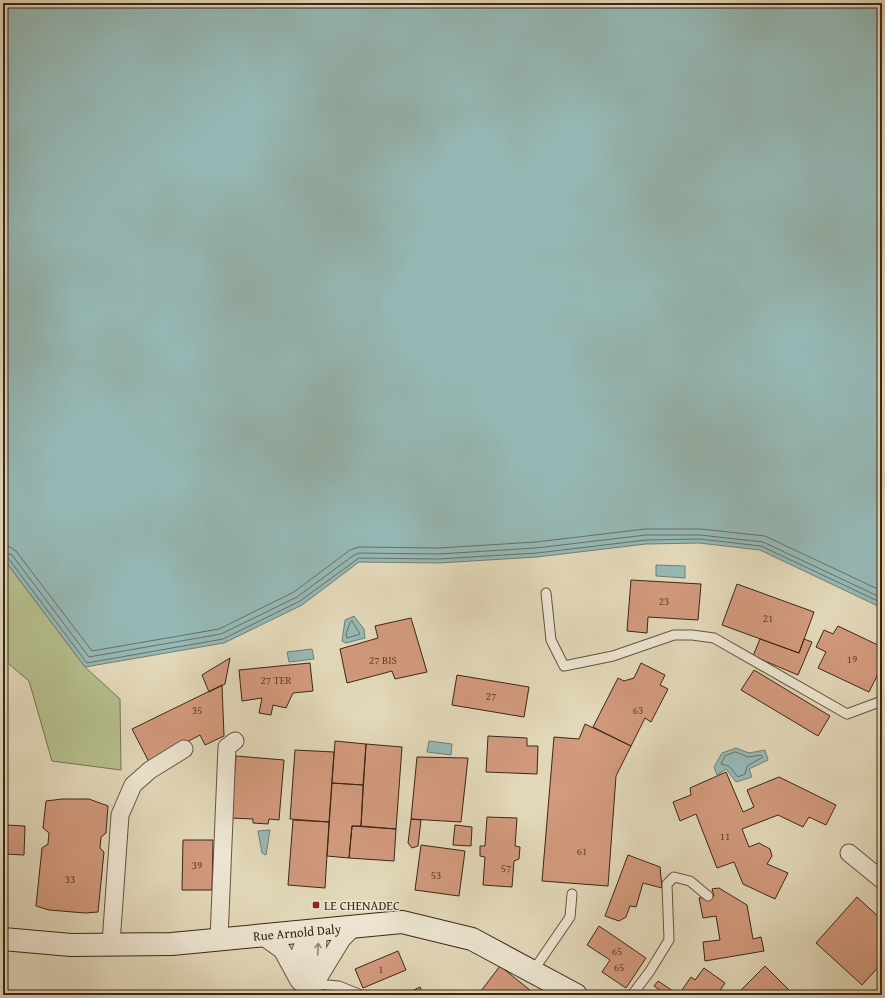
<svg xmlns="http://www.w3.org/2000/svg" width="885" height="998" font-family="'Gentium Book Plus',serif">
  <rect width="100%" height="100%" fill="#e3d9ba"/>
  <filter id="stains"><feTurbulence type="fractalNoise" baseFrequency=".005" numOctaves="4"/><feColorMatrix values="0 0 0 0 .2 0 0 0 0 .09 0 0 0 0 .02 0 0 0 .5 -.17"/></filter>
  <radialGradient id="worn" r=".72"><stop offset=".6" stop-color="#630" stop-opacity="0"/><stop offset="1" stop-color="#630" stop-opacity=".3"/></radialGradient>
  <!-- green -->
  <path fill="#b6bf8e" stroke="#787252" d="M3,558l82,109 35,32 1,71 -69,-9 -23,-80 -26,-22z"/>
  <!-- water -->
  <path fill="#96b9b6" stroke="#727e76" d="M3,3h879v605l-122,-58 -61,-7 -53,1 -109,13 -98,6 -80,-1 -57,43 -78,38 -139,24 -82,-109z
    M656,565l29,1v12l-29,-2z
    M354,616l10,13 1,9 -19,5 -4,-2 3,-21z
    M312,649l2,10 -25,3 -2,-10z
    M429,741l23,3 -1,11 -24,-3z
    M736,748l13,5 16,-3 3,10 -19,9 3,8 -16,5 -10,-13 -9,6 -3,-8 8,-14z
    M270,830l-4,25 -4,-2 -4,-22z"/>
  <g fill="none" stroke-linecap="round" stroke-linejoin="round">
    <!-- shore -->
    <path stroke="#687066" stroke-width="1" d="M3,546l7,1 6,4 76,100 127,-22 75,-37 56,-42 9,-3 80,1 97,-6 109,-13h56l64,7 117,55
      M3,552l9,3 77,102 132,-23 76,-37 57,-42 5,-2 80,1 97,-6 110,-13h54l63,7 119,56
      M3,557l5,1 79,105 136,-24 77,-38 59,-43 80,1 98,-6 109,-13 54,-1 61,7 121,57
      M352,621l8,13 -13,4 -1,-4 4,-11z
      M736,752l12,5 13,-2 2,2 -16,9 -2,8 -7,3 -9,-11 -8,-2 4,-8z"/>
  </g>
  <!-- building -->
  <path fill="#d39a7e" stroke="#3b2617" d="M631,580l70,4 -3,36 -50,-3 -1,16 -20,-2z
    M737,584l77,28 -15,41 -77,-28z
    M411,618l16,54 -32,7 -3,-8 -45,12 -7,-34 38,-11 -3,-12z
    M838,626l44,21v19l-13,26 -51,-24 8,-16 -10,-5 8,-17 9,4z
    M760,639l39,14 5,-14 8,3 -14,33 -45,-19z
    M230,658l-5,26 -16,8 -7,-17z
    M310,663l3,28 -20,2 -7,15 -13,-3 -2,10 -12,-2 3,-15 -20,3 -3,-31z
    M641,663l24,12 -5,10 8,4 -17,33 -6,-4 -14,28 -38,-19 25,-49 6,3 10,-3z
    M754,670l76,46 -12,20 -77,-46z
    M457,675l72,12 -5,30 -72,-12z
    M222,685l2,51 -19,9 -5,-10 -51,27 -17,-33z
    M585,724l46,22 -15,30 -8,110 -66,-5 12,-144 25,2z
    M488,736l39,2v8h11l-1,28 -51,-2z
    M335,741l31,3 -3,41 -31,-2z
    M366,744l36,3 -6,82 -35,-3z
    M295,750l39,2 -5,70 -39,-3z
    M236,756l48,4 -5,60 -10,-1 -1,5 -15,-1v-4l-22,-1z
    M417,757l51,1 -7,64 -50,-3z
    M726,772l17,40 11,-5 -7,-17 32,-13 57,28 -10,20 -17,-8 -6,10 -25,-12 -36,14 7,18 10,-4 11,6 2,7 -5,8 21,9 -13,26 -32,-15 -9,-22 -17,6 -21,-54 -16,7 -7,-19 18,-7 -1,-7z
    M332,783l31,2 -2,41h-9l-3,32 -22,-2z
    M62,799h27l19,7 -2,27 -5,4 -1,11 4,4 -6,60 -13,1 -36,-3 -13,-4 6,-58 6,-4 1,-11 -6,-5 3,-27z
    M487,817l30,1 -2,28 5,1 -1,12 -5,2 -2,26 -29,-2 2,-28 -5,-1v-10h5z
    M411,819l10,1 -3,26 -6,2 -4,-5z
    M293,820l36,2 -4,66 -37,-3z
    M3,822h4l-2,32h-2z
    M6,825l19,1 -1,29 -19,-1z
    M455,825l17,2 -1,19 -18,-1z
    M352,826l44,3 -2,32 -45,-3z
    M183,840h30l-1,50h-30z
    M421,845l44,6 -6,45 -44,-6z
    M628,855l32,12 2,21 -19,-5 -7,24 -6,-1 -4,11 -7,4 -14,-5z
    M719,888l28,17 6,34 8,-2 3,14 -59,10 -2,-19 17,-2 -4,-24 -13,2 -4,-20 15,-2 -2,-7z
    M857,897l25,23v43l-20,22 -46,-42z
    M599,926l47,32 -20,30 -24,-16 8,-12 -23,-15z
    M398,951l8,19 -43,18 -8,-19z
    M500,966l36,29h-58z
    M765,966l29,29h-50l-4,-4z
    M704,968l21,15 -8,12h-34l-3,-2 11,-16 4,3z
    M658,981l18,12 -1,2h-8l-13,-9z
    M420,987l3,8h-19z"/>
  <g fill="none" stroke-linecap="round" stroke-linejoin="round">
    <defs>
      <path id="lane" d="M546,593l5,47 13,26 49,-10 61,-21h18l22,3 133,76 35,-13
        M533,971l37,-54 2,-23
        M315,984l24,2 22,9
        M632,995l18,-24 19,-31 -2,-56 7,-7 16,4 18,15"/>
      <path id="street" d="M849,853l33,27
        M261,935l21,15 17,31
        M219,939l8,-192 8,-6
        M111,944l9,-129 13,-30 17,-15 34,-21
        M317,980l25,-41 12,-12
        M300,982v-29l8,-22 10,9 -3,44 -10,11"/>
      <path id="secondary" d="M3,939l68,6 101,-1 230,-22 70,17 104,56"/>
    </defs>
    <!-- lane casing -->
    <use href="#lane" stroke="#655340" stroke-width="11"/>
    <!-- street casing -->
    <use href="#street" stroke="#655340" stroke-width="19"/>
    <!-- secondary casing -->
    <use href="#secondary" stroke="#3b2617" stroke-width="24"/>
    <!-- lane -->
    <use href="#lane" stroke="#ede6d2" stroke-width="9"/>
    <!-- street -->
    <use href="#street" stroke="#ede6d2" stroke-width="17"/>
    <!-- secondary -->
    <use href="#secondary" stroke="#ede6d2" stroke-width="22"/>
  </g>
  <!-- one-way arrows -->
  <defs><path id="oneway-shaft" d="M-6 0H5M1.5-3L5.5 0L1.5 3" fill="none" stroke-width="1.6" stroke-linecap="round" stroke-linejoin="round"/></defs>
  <use stroke="#948674" href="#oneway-shaft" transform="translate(318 949) rotate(-87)"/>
  <!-- markers -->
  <rect fill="#8f2418" stroke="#ede6d2" stroke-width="1.5" x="312" y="901" width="8" height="8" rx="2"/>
  <g text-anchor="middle" stroke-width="3" stroke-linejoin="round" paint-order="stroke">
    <!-- number labels -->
    <g font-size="11" fill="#614331">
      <text x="664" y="605">23</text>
      <text x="768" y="622">21</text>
      <text x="852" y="663">19</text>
      <text x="383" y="664">27 BIS</text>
      <text x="276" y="684">27 TER</text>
      <text x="491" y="700">27</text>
      <text x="197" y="714">35</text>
      <text x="638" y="714">63</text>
      <text x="725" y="840">11</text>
      <text x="582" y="855">61</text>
      <text x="197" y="869">39</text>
      <text x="506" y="872">57</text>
      <text x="436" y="879">53</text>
      <text x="70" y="883">33</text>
      <text x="617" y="955">65</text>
      <text x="619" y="971">65</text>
      <text x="381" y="973">1</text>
    </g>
    <!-- poi labels -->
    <g font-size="13" fill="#3b2617" stroke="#ede6d2" text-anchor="start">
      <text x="324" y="910">LE CHENADEC</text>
    </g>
    <!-- street labels -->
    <g font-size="13" fill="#3b2617" stroke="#ede6d2">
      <text transform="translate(297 932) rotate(-5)" y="5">Rue Arnold Daly</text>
    </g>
  </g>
  <!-- margin -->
  <rect width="885" height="998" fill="none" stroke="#e3d9ba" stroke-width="16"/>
  <rect x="4" y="4" width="877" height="990" fill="none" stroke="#3b2617" stroke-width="2"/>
  <rect x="8" y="8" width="869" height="982" fill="none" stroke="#3b2617"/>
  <rect width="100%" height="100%" filter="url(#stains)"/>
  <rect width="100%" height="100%" fill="url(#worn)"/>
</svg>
